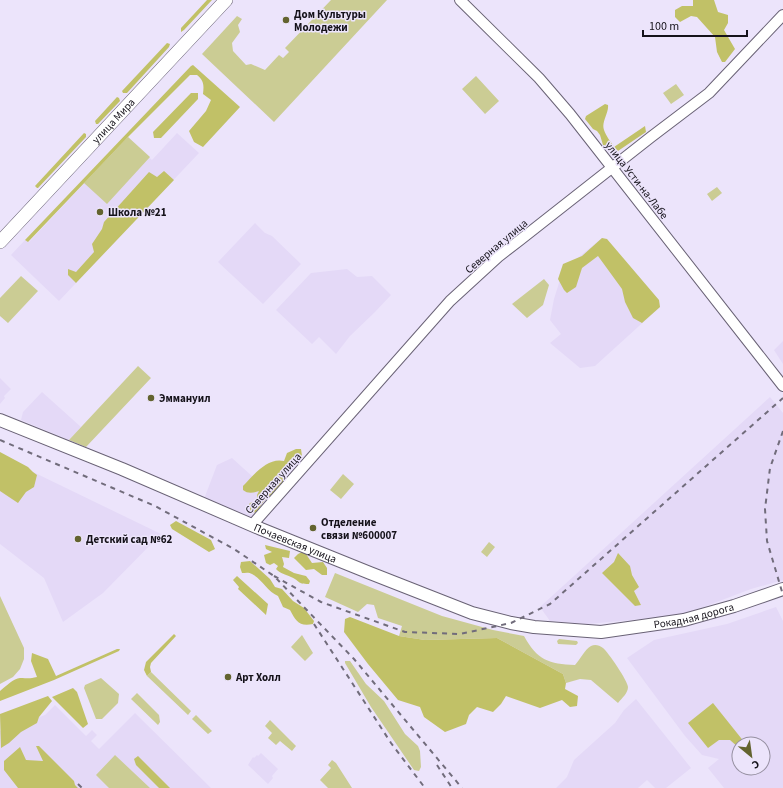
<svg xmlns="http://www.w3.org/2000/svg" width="783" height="788" font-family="'Source Sans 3',sans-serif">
  <rect width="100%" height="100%" fill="#ece4fb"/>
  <!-- built -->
  <path fill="#e4d9f7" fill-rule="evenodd" d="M177,133l22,20 -140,148 -48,-46 14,-15 4,2 99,-105 24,23z
    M255,223l10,10 7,3 29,28 -38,40 -45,-42z
    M602,238l58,69 -65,59 -15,2 -30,-25 11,-9 -11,-14 4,-21 9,-29z
    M347,269l10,8 15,-1 19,19 -16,17 -25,24 -14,18 -17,-17 -7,7 -36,-34 35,-37z
    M783,341v23l-9,-14z
    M0,378l11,11 -7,7 1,2 -5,6z
    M42,392l39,35 -12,13 -48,-20 2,-8z
    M770,397l13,16v167l-32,9 -50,19 -25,8 -89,8 -37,-3 -10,-14z
    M0,454l33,18 128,62 -58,59 -40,29 -19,-44 -44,-34z
    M232,458l41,37 -21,24 -48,-20 13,-34z
    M776,607l7,14v167h-59l-16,-20 11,-9 -17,-4 -17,-19 -58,-78 27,-18 73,-16zM739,744h24v24h-24z
    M636,699l55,69 -25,20h-11l-8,-8 -9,8h-82l11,-11 7,-17 41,-37 9,-13z
    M55,705l31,31 6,-6 5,5 -6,6 8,8 36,-36 76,75h-211v-57l45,-16z
    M261,753l17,16 -6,7 1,2 -5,6 -20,-19 5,-8 1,1 3,-3 1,1z"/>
  <!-- green -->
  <path fill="#cbcc94" d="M331,0h56l-113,122 -72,-68 35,-38 5,3 -4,6 2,7 -8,11 1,8 13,14 5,-1 14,6 14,-15 4,3 6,-6 -4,-4z
    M476,76l23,25 -14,13 -23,-25z
    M676,84l8,11 -13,9 -8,-11z
    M128,137l22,20 -43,47 -23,-21z
    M717,187l5,6 -10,8 -5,-7z
    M21,276l17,15 -30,32 -8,-7v-18z
    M544,279l5,6 -6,20 -16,13 -15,-14z
    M138,366l13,12 -65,69 -17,-7z
    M343,474l11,10 -13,15 -11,-9z
    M489,542l6,5 -8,10 -6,-5z
    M335,573l107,43 51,14 31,6c13,24 25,28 51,29 5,-5 10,-16 16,-19 4,-2 8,-1 12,2 5,4 25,33 25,39 0,6 -6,11 -10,16l-27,-23 -11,-1 -14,4 -3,-9 -66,-36 -72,2 -26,-4 3,-10 -24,-8 -4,-13 -7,-1 -9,8 -33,-15z
    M0,596l24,52v11l-4,10 -7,8 -13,7z
    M302,635l11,18 -8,8 -14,-14z
    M559,639l18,2 1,2 -2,2 -18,-1 -1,-3z
    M345,661h5l16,23 18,17 21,33 13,12 2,5 1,16 -2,4 -5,-1 -43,-63 -26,-44z
    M151,672l40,39 -3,4 -41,-39z
    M101,678l18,16 -1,9 -16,16h-6l-12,-31 1,-3z
    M137,693l22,22 1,7 -2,3 -27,-26z
    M196,715l16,16 -4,3 -16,-15z
    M270,720l26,26 -4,5 -12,-10 -4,4 -8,-7 4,-5 -7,-7z
    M115,755l35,33h-41l-13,-13z
    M332,760l4,3 16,25h-24l-8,-8 11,-12 -3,-3z"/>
  <!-- forest -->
  <path fill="#c1c167" d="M207,0h5l-28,30 -3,2v-4z
    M693,0h21l4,12 10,3v8l-4,7 11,19 -10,13h-3l-5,-10 -2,-15 -18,-20 -6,-1 -11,6 -5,-5v-7l7,-4h11z
    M167,43l3,1 -1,3 -42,46h-4l-1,-2z
    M193,65l47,42 -37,40 -9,-5 -5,-11 17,-20 5,-11 -8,-6c1,-9 1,-13 -6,-19h-7l-62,62 -100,105 -3,-2 166,-174z
    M191,93h7v6l-37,39h-7l-1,-6z
    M117,97l2,1 1,3 -22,23h-2l-1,-3z
    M605,104l3,1c1,8 -7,17 -4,25 2,6 7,12 10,17l31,-21 1,6 -31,21h-5l-7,-8 -3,-10 -3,-4 -4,-2 -8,-10 1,-3z
    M84,133l2,1v3l-48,51h-1l-2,-2z
    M164,171l10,9 -98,103 -8,-8v-6l8,3 18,-20 -2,-8 10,-15 2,-7 45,-50 8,5z
    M602,238l5,1 52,61 1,7 -18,16 -9,-5 -8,-16 -3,-13 -24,-33 -16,12 -6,19 -9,6 -3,-3 -6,-11 5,-15 19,-8z
    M296,449h5l1,7 -19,21v4l2,1 -22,20 -6,10 -6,1 -2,-9 3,-2 6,2 -1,-9 2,-4c-6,2 -11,3 -16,-1v-4c10,-10 24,-29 41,-25l3,-8z
    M0,452l28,15 5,5 4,3 -3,12 -8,5 -8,11 -18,-12z
    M176,521l35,19 4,9 -6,3 -37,-23 -2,-4z
    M265,545l25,6 -1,7 -7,-1 2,7 -1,3 11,6 12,3 4,5 -1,3c-13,0 -8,-3 -18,-7 -6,-3 -10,-3 -15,-8l2,-3 -4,-3 -4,2 -4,-2 -2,-8 8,-3 -6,-3z
    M302,552l4,2 6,9 11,-1 4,6v7h-5l-8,-6 -8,1 -12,-12 4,-4z
    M618,553l12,13 2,9 7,12 -5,4 7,14 -6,1 -33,-33 12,-11z
    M250,561l20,18 5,8 7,2 11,12 11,7 10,13 -1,3c-14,3 -17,-3 -23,-14l-7,-3 -5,-11c-11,-5 -16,-17 -26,-22 -3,-2 -7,-1 -10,-1l-2,-6 1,-5z
    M237,576l31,28 -2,11 -28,-26 1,-2 -6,-7z
    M350,617l49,19 26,4 72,-2 66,36 3,9 -1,6 13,7 -1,10 -7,1 -8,-7 -22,8 -34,-12 -5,8 -8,8 -16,-5 -8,8 -3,9 -21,8 -21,-15 -4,-10 -22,-7 -30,-36 -24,-32 1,-13z
    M174,634l2,2 -25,27 -1,4 1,5 -4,4 -3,-6 2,-8z
    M117,649h3l-1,2 -65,29 -54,21v-10c5,-4 14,-13 20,-13 8,0 9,1 17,-1l-6,-16 1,-8 16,6 8,17z
    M73,688l4,4 11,32 -5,4 -31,-31z
    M48,696l4,5 -13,16 -2,6 -16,9 -12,11 -8,5 -1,-34z
    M713,703l32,40 1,1h-7v4l-9,-8h-11l-11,8 -20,-25z
    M36,746h3l35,35 1,4 3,3h-60l-14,-18v-9l16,-14 6,13 17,1z
    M138,756l32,32h-11l-23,-23 -2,-6z"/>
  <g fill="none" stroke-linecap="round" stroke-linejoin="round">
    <defs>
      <path id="tertiary" d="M460,0l79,78 31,36 213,272
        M252,525l198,-224 48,-44 22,-17 131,-103 58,-44 74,-78"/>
      <g id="secondary">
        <path id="s1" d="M0,420l122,49 139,60 109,44 102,40 39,10 23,4 67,5 83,-12 50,-14 49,-17"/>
      </g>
      <g id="primary">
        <path id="s2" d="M0,242l226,-242"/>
      </g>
    </defs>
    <!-- tertiary casing -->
    <use href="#tertiary" stroke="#696275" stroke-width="12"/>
    <!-- secondary casing -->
    <use href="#secondary" stroke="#696275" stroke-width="14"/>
    <!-- primary casing -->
    <use href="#primary" stroke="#696275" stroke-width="14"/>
    <!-- tertiary -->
    <use href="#tertiary" stroke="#fff" stroke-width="10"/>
    <!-- secondary -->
    <use href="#secondary" stroke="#fff" stroke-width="12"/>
    <!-- primary -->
    <use href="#primary" stroke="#fff" stroke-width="13"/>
    <!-- rail -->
    <path stroke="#716c7b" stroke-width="2" stroke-dasharray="5 5" stroke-linecap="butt" d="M783,431l-13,37 -5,41 2,32 16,54
      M0,440l155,66 79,43 40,27 80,83 108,129
      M274,576l47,26 84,30 55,2 51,-11 39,-19 233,-206
      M314,624l77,119 34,45
      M437,765l15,23
      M78,784l4,4"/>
  </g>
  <!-- markers -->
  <g fill="#63632f" stroke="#ece4fb" stroke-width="1.5">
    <circle cx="286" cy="20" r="4"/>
    <circle cx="100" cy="212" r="4"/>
    <circle cx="151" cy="398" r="4"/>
    <circle cx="313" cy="528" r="4"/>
    <circle cx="78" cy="539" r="4"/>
    <circle cx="228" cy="677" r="4"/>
  </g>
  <g text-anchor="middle" stroke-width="3" stroke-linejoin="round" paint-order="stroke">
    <!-- poi labels -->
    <g font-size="11" font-weight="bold" fill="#15121a" stroke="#ece4fb" text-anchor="start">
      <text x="294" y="18">Дом Культуры<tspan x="294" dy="13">Молодежи</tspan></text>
      <text x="108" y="216">Школа №21</text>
      <text x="159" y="402">Эммануил</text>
      <text x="321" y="526">Отделение<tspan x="321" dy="13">связи №600007</tspan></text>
      <text x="86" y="543">Детский сад №62</text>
      <text x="236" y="681">Арт Холл</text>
    </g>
    <!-- street labels -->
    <g font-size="11" fill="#15121a" stroke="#ece4fb">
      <text dy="4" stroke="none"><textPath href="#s2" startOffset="166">улица Мира</textPath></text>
      <text transform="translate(637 180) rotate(52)" y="4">улица Усти-на-Лабе</text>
      <text transform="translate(496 246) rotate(-40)" y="4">Северная улица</text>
      <text transform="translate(273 483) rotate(-48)" y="4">Северная улица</text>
      <text dy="4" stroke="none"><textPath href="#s1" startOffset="320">Почаевская улица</textPath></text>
      <text dy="4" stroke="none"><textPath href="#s1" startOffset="735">Рокадная дорога</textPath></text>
    </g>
  </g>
  <!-- north arrow -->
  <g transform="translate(751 756) rotate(151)"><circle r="19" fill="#ece4fb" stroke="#9690a1"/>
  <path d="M0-3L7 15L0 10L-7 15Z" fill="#63632f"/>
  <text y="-6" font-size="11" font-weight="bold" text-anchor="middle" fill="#15121a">С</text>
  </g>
  <!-- scale -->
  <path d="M643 30v6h104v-6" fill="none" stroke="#15121a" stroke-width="2"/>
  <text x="649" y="30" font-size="12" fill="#15121a" stroke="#ece4fb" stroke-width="3" paint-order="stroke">100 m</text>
</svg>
